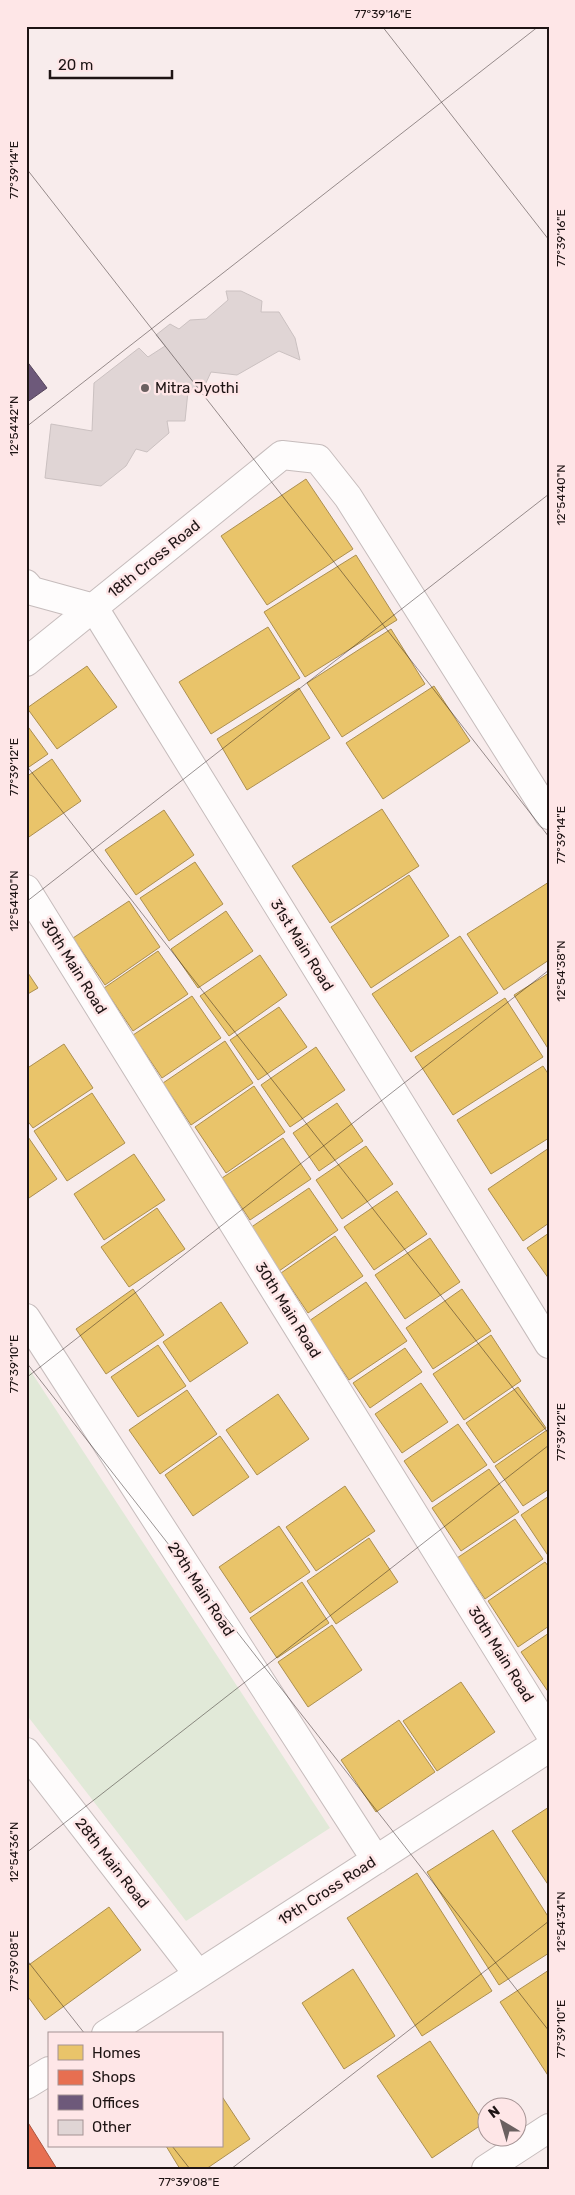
<svg xmlns="http://www.w3.org/2000/svg" width="575" height="2195" font-family="Rubik,sans-serif">
  <rect width="100%" height="100%" fill="#f8ecec"/>
  <!-- green -->
  <path fill="#e1e9d8" d="M26,1364l304,464 -144,93 -160,-207z"/>
  <!-- homes -->
  <path fill="#e9c46a" stroke="#ac8f50" d="M306,479l47,70 -86,56 -46,-69z
    M356,555l41,65 -92,57 -41,-65z
    M268,627l32,51 -89,56 -32,-52z
    M391,629l34,55 -83,53 -35,-54z
    M87,666l30,41 -60,42 -30,-41z
    M434,686l36,55 -87,58 -37,-56z
    M299,688l31,50 -83,52 -30,-51z
    M26,724l22,30 -22,15z
    M52,759l29,42 -55,38v-62z
    M382,809l37,57 -89,57 -38,-57z
    M164,810l30,45 -58,40 -31,-45z
    M195,862l28,42 -54,37 -29,-43z
    M409,875l40,61 -78,52 -40,-61z
    M549,882v78l-45,30 -37,-56z
    M129,901l31,46 -55,38 -32,-47z
    M226,911l27,40 -55,37 -27,-39z
    M460,936l38,57 -87,59 -39,-58z
    M158,951l30,43 -55,37 -29,-43z
    M260,955l27,40 -58,41 -29,-40z
    M26,970l12,18 -12,7z
    M549,973v77l-35,-55z
    M192,996l29,42 -59,40 -29,-43z
    M505,998l38,59 -90,58 -38,-58z
    M279,1007l28,40 -49,33 -28,-40z
    M225,1041l28,42 -62,42 -28,-42z
    M64,1044l29,44 -60,40 -7,-9v-50z
    M316,1047l29,43 -55,37 -29,-42z
    M543,1066l6,9v63l-58,36 -34,-54z
    M254,1086l31,46 -59,41 -31,-46z
    M92,1093l33,50 -58,38 -33,-50z
    M337,1103l26,38 -44,30 -26,-38z
    M26,1134l31,45 -31,21z
    M283,1138l28,41 -61,41 -28,-42z
    M366,1146l27,38 -51,35 -26,-39z
    M549,1148v75l-26,18 -35,-52z
    M134,1154l31,46 -61,40 -30,-46z
    M309,1188l29,42 -59,41 -29,-43z
    M397,1191l30,43 -53,36 -30,-43z
    M157,1208l28,41 -56,38 -28,-40z
    M549,1233v46l-22,-31z
    M335,1236l28,40 -55,37 -27,-40z
    M430,1238l30,44 -55,37 -30,-44z
    M366,1282l41,59 -58,39 -40,-59z
    M133,1289l31,46 -58,39 -30,-45z
    M462,1289l29,42 -58,38 -27,-41z
    M221,1302l27,41 -58,39 -27,-40z
    M491,1335l30,46 -57,39 -31,-46z
    M158,1345l28,41 -48,31 -27,-40z
    M405,1348l17,24 -52,36 -17,-25z
    M421,1383l27,39 -46,31 -27,-39z
    M518,1387l28,41 -52,35 -28,-40z
    M187,1390l30,44 -57,40 -31,-44z
    M278,1394l31,45 -52,36 -31,-45z
    M458,1424l29,41 -55,37 -28,-41z
    M547,1430l2,3v56l-26,17 -28,-40z
    M220,1436l29,41 -56,39 -28,-41z
    M489,1469l30,43 -58,39 -29,-43z
    M345,1486l30,45 -59,40 -30,-44z
    M549,1496v61l-28,-42z
    M515,1519l28,40 -58,40 -28,-41z
    M279,1526l31,46 -60,41 -31,-46z
    M369,1538l29,44 -62,42 -29,-43z
    M545,1562l4,5v59l-31,21 -30,-46z
    M302,1582l27,41 -52,35 -27,-40z
    M332,1625l30,45 -54,37 -30,-45z
    M549,1633v60l-28,-41z
    M461,1682l34,50 -58,39 -34,-50z
    M399,1720l36,52 -59,40 -35,-52z
    M549,1807v79l-37,-55z
    M493,1830l56,88v35l-50,32 -72,-113z
    M417,1873l75,118 -70,45 -75,-118z
    M109,1907l32,43 -96,70 -19,-26v-27z
    M353,1969l42,67 -51,33 -42,-66z
    M549,1970v107l-49,-75z
    M430,2041l54,82 -52,35 -55,-82z
    M221,2095l29,44 -44,30h-26l-14,-23h55z"/>
  <!-- shops -->
  <path fill="#e76f51" stroke="#ab543f" d="M26,2121h1l30,48h-31z"/>
  <!-- offices -->
  <path fill="#6d597a" stroke="#55445b" d="M26,360l21,28 -21,15z"/>
  <!-- building -->
  <path fill="#e0d5d5" stroke="#cbc1c1" d="M226,291h15l21,10 -1,11h18l16,26 5,22 -21,-9 -42,24 -26,-3 -6,13 -17,6 -3,30h-18l2,12 -22,19 -11,-3 -10,17 -25,20 -56,-8 6,-54 41,7 2,-48 45,-35 9,9 17,-11 -9,-11 14,-11 9,5 11,-9 16,-1 22,-19z"/>
  <g fill="none" stroke-linecap="round" stroke-linejoin="round">
    <defs>
      <path id="street" d="M26,584l6,7 62,17 455,736
        M26,662l256,-207 36,4 30,38 201,318
        M26,889l523,843
        M26,1318l350,542
        M26,1752l172,222
        M106,2034l443,-286
        M26,2085l23,-14
        M486,2169l63,-41"/>
    </defs>
    <!-- street casing -->
    <use href="#street" stroke="#c6bcbc" stroke-width="30"/>
    <!-- street -->
    <use href="#street" stroke="#fefcfc" stroke-width="28"/>
  </g>
  <!-- ticks -->
  <path fill="none" stroke="#1e1414" stroke-width="1" stroke-opacity="0.45" d="M382,26l167,214M26,168l523,669M26,427l513,-401M26,765l523,669M26,902l523,-408M26,1362l523,669M26,1378l523,-408M26,1853l523,-408M26,1959l59,75M172,2146l18,23M231,2169l318,-248"/>
  <!-- markers -->
  <circle fill="#6a6060" stroke="#fee6e7" stroke-width="2" cx="145" cy="388" r="5"/>
  <g text-anchor="middle" stroke-width="5" stroke-linejoin="round" paint-order="stroke">
    <!-- poi labels -->
    <g font-size="15" fill="#1e1414" stroke="#fee6e7" text-anchor="start">
      <text x="155" y="393">Mitra Jyothi</text>
    </g>
    <!-- street labels -->
    <g font-size="15" fill="#1e1414" stroke="#fee6e7">
      <text transform="translate(154 559) rotate(-39)" y="5">18th Cross Road</text>
      <text transform="translate(302 945) rotate(58)" y="5">31st Main Road</text>
      <text transform="translate(74 966) rotate(58)" y="5">30th Main Road</text>
      <text transform="translate(288 1310) rotate(58)" y="5">30th Main Road</text>
      <text transform="translate(201 1589) rotate(57)" y="5">29th Main Road</text>
      <text transform="translate(501 1654) rotate(58)" y="5">30th Main Road</text>
      <text transform="translate(112 1863) rotate(52)" y="5">28th Main Road</text>
      <text transform="translate(327 1891) rotate(-33)" y="5">19th Cross Road</text>
    </g>
  </g>
  <!-- border -->
  <rect width="575" height="2195" fill="none" stroke="#fee6e7" stroke-width="55"/>
  <!-- legend -->
  <rect x="48" y="2032" width="175" height="115" fill="#fee6e7" stroke="#a49293"/>
  <rect x="58" y="2045" width="25" height="15" fill="#e9c46a" stroke="#a49293"/>
  <text x="92" y="2058" font-size="15" fill="#1e1414">Homes</text>
  <rect x="58" y="2070" width="25" height="15" fill="#e76f51" stroke="#a49293"/>
  <text x="92" y="2082" font-size="15" fill="#1e1414">Shops</text>
  <rect x="58" y="2095" width="25" height="15" fill="#6d597a" stroke="#a49293"/>
  <text x="92" y="2108" font-size="15" fill="#1e1414">Offices</text>
  <rect x="58" y="2120" width="25" height="15" fill="#e0d5d5" stroke="#a49293"/>
  <text x="92" y="2132" font-size="15" fill="#1e1414">Other</text>
  <!-- north arrow -->
  <g transform="translate(502 2122) rotate(322)"><circle r="24" fill="#fee6e7" stroke="#a49293"/>
  <path d="M0-4L9 19L0 12L-9 19Z" fill="#6a6060"/>
  <text y="-8" font-size="14" font-weight="bold" text-anchor="middle" fill="#1e1414">N</text>
  </g>
  <!-- scale -->
  <path d="M50 70v8h122v-8" fill="none" stroke="#1e1414" stroke-width="2.5"/>
  <text x="58" y="70" font-size="15" fill="#1e1414" stroke="#fee6e7" stroke-width="4" paint-order="stroke">20 m</text>
  <rect x="28" y="28" width="520" height="2140" fill="none" stroke="#1e1414" stroke-width="2"/>
  <g font-size="12" text-anchor="middle" fill="#1e1414">
    <text x="383" y="18">77°39'16"E</text>
    <text transform="translate(14 170) rotate(-90)" y="4">77°39'14"E</text>
    <text transform="translate(561 238) rotate(-90)" y="4">77°39'16"E</text>
    <text transform="translate(14 426) rotate(-90)" y="4">12°54'42"N</text>
    <text transform="translate(561 495) rotate(-90)" y="4">12°54'40"N</text>
    <text transform="translate(14 767) rotate(-90)" y="4">77°39'12"E</text>
    <text transform="translate(561 835) rotate(-90)" y="4">77°39'14"E</text>
    <text transform="translate(14 901) rotate(-90)" y="4">12°54'40"N</text>
    <text transform="translate(561 971) rotate(-90)" y="4">12°54'38"N</text>
    <text transform="translate(14 1364) rotate(-90)" y="4">77°39'10"E</text>
    <text transform="translate(561 1432) rotate(-90)" y="4">77°39'12"E</text>
    <text transform="translate(14 1852) rotate(-90)" y="4">12°54'36"N</text>
    <text transform="translate(561 1922) rotate(-90)" y="4">12°54'34"N</text>
    <text transform="translate(14 1961) rotate(-90)" y="4">77°39'08"E</text>
    <text transform="translate(561 2029) rotate(-90)" y="4">77°39'10"E</text>
    <text x="189" y="2186">77°39'08"E</text>
  </g>
</svg>
